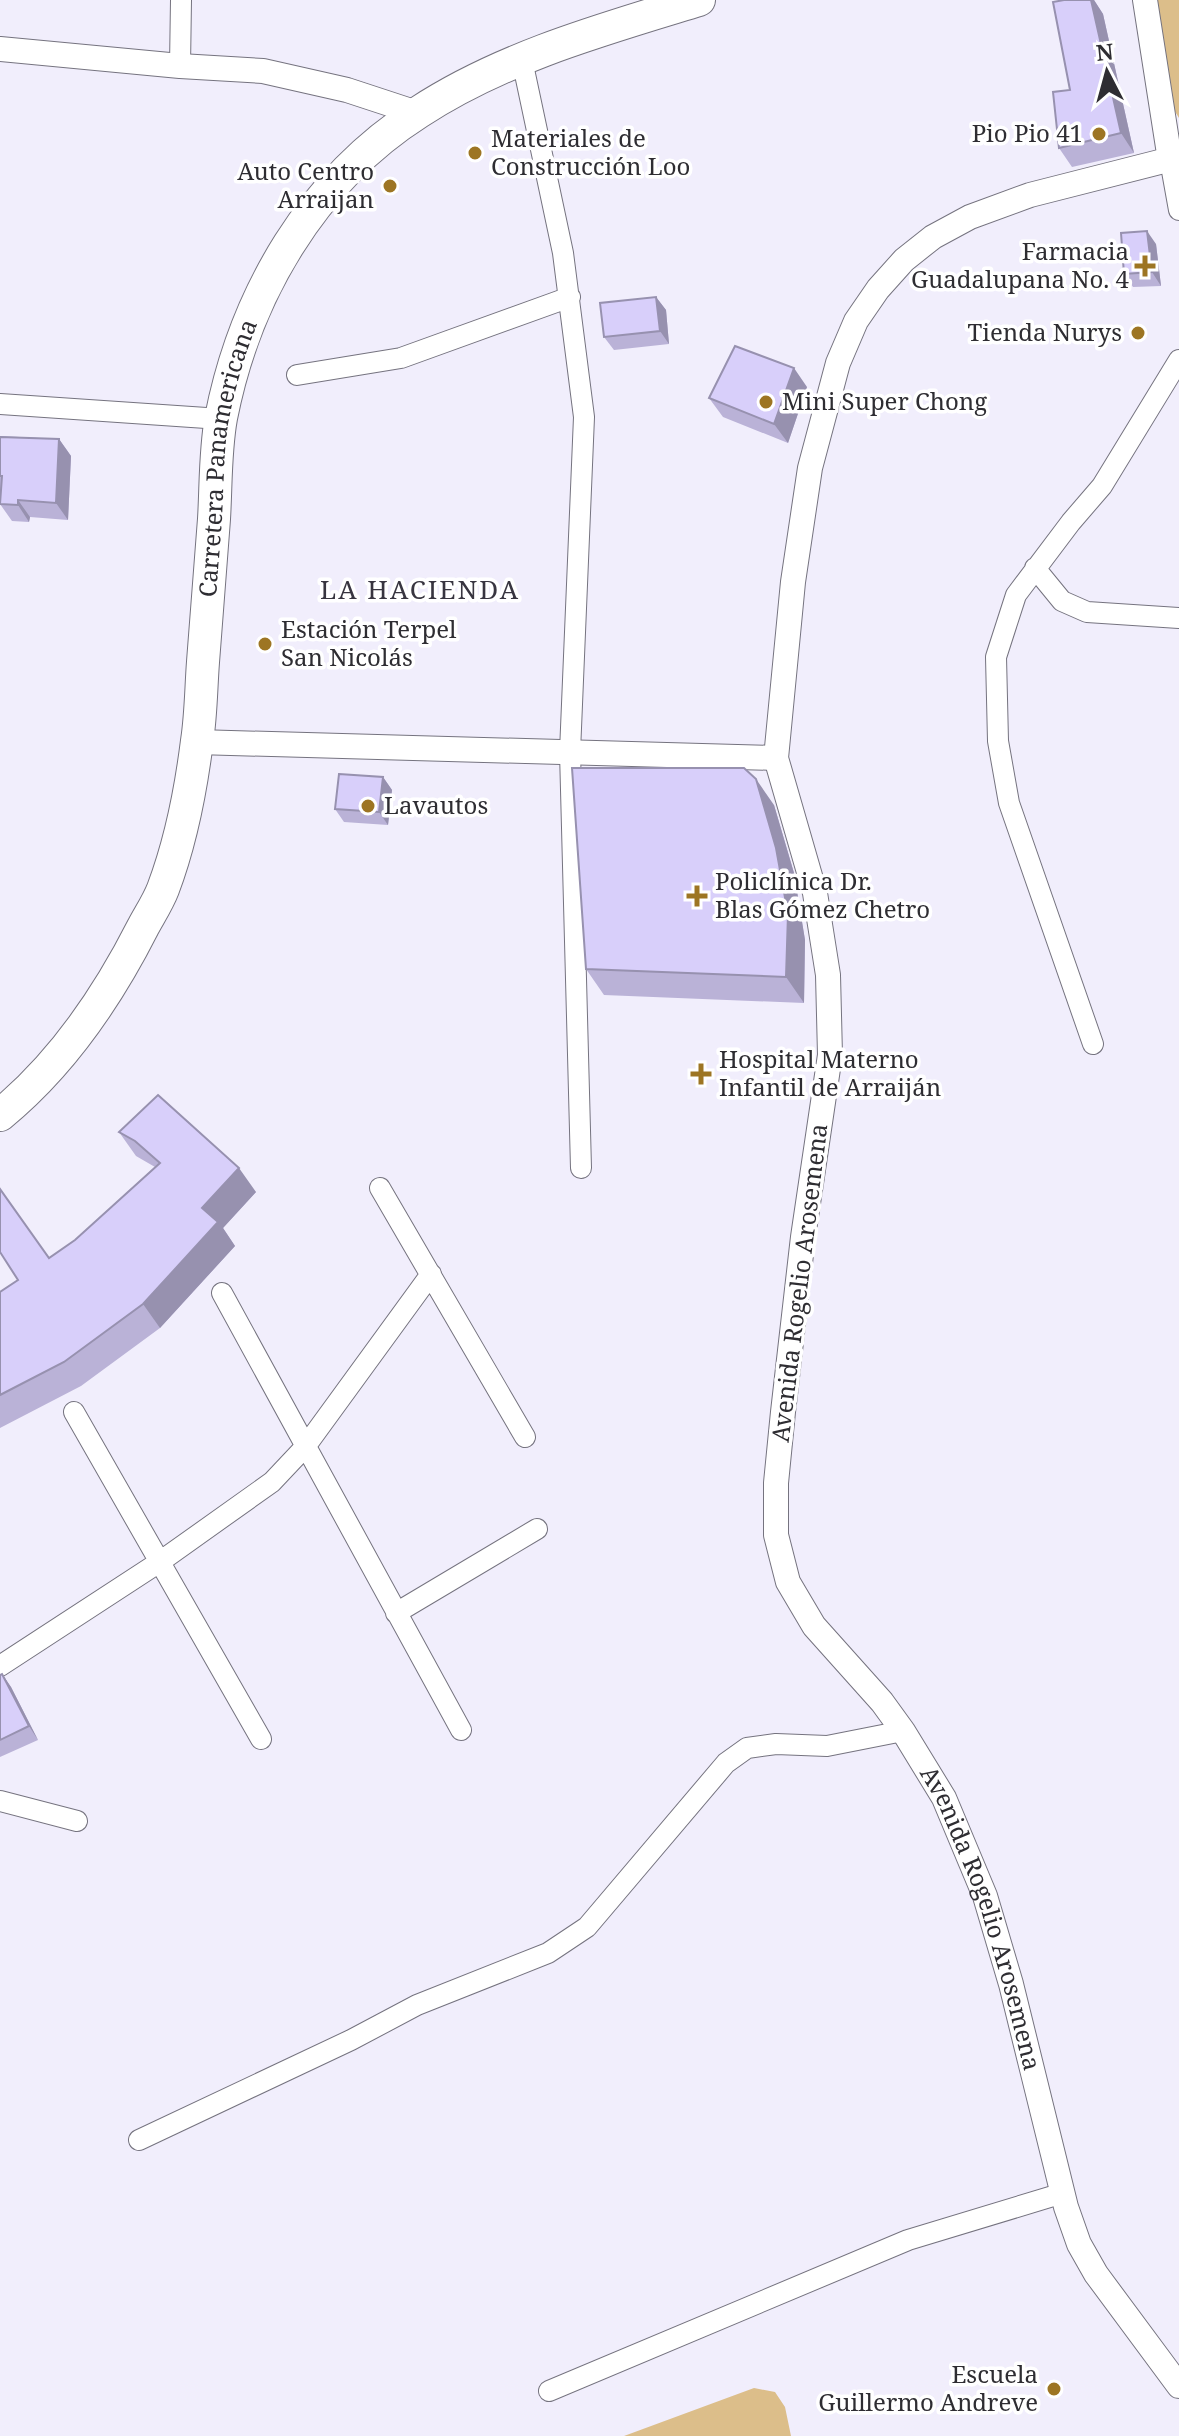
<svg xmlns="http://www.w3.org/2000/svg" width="1179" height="2436" font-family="'Noto Serif',serif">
  <rect width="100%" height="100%" fill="#f1eefc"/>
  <!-- green -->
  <path fill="#dcbe8a" d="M1153,0h26v118l-11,-18z
    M754,2388l21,4 10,15 6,29h-167z"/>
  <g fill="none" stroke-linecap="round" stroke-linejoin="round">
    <defs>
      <path id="minor" d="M522,60l41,193 21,164 -14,335 11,416
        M180,66l1,-66
        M1170,160l9,50
        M297,375l104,-17 169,-61
        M0,404l221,15
        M1035,568l27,33 25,11 92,6
        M1093,1044l-84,-241 -11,-62 -2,-84 20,-62 55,-73 31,-36 77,-126
        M380,1188l145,249
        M222,1293l239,437
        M74,1412l187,327
        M396,1613l141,-84
        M0,1666l161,-105 111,-79 33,-35 126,-173
        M0,1801l77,20
        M139,2140l212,-100 66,-35 131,-52 39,-26 139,-164 21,-15 29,-4 51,2 76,-15
        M549,2391l359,-151 155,-47"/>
      <g id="tertiary">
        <path d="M1145,0l25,160"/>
        <path d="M0,49l180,17 83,5 84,19 70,23"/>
        <path id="s1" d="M1179,157l-149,38 -60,22 -37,20 -29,23 -26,29 -22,32 -18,42 -28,105 -17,114 -17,176 39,135 13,82 2,80 -27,182 -20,175 -7,71v52l12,47 26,44 68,76 21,29 41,67 41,98 26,88 55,223 13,37 17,30 83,112"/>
        <path d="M197,742l579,16"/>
      </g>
      <g id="trunk">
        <path id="s2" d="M0,1115c60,-49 108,-119 143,-188 7,-13 15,-25 20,-38 17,-45 28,-100 34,-148 4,-26 4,-52 6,-79 4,-48 7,-95 11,-143 2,-33 1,-68 7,-101 24,-123 91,-238 198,-306 84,-55 185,-83 280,-112"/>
      </g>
    </defs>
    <!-- minor casing -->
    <use href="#minor" stroke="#75737f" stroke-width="22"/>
    <!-- tertiary casing -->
    <use href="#tertiary" stroke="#75737f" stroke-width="26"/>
    <!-- trunk casing -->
    <use href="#trunk" stroke="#75737f" stroke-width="34"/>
    <!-- minor -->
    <use href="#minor" stroke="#fff" stroke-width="20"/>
    <!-- tertiary -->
    <use href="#tertiary" stroke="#fff" stroke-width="24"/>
    <!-- trunk -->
    <use href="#trunk" stroke="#fff" stroke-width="32"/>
  </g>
  <!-- wall -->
  <path fill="#bab2d7" d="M1064,0h30l9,14 31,139 -62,14 -13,-19 11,-58z
    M1156,244l5,42 -28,1 -9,-13z
    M656,297l10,13 3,34 -55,6 -10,-13z
    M807,387l-19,56 -65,-26 -14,-19z
    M0,436l59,3 12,17 -3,64 -38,-3 -1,5 -17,-1 -12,-17z
    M383,777l9,13 -4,35 -44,-3 -9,-13z
    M774,805l20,68 11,67 -1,63 -200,-8 -18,-26z
    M119,1132l137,60 -33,36 12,18 -75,82 -79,58 -81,42v-136l75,-52 80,-73 -19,-11z
    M2,1674l9,13 27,53 -38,17v-82z"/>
  <!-- shaded-wall -->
  <path fill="#9791af" d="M1091,0h3l9,14 31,139 -13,-20z
    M1147,231l9,13 5,42 -9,-14z
    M656,297l10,13 3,34 -9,-13z
    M794,368l13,19 -19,56 -14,-19z
    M59,439l12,17 -3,64 -12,-17z
    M18,500l12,17 -1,5 -11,-17z
    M383,777l9,13 -4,35 -9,-13z
    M756,779l18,26 20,68 11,67 -1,63 -18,-26z
    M239,1168l17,24 -33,36 12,18 -75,82 -17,-24 59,-96z
    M2,1674l9,13 27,53 -9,-14z"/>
  <!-- building -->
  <path fill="#d8cffa" stroke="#9791af" stroke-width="2" d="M1064,0h27l30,133 -62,15 -6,-56 17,-2 -17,-88z
    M1147,231l5,41 -28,2 -3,-41z
    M656,297l4,34 -56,6 -4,-34z
    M735,346l59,22 -20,56 -65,-26z
    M0,437l59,2 -3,64 -38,-3v5l-18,-1 2,-28h-2z
    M572,768h172l12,11 20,69 12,66 -2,63 -200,-8z
    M339,774l44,3 -4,35 -44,-3z
    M158,1095l81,73 -37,40 16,14 -75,82 -79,58 -64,33v-103l18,-12 -18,-28v-63l49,69 26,-18 85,-77 -25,-22 -16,-9z
    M2,1674l27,52 -29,14v-65z"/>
  <!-- markers -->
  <g fill="#9d7523" stroke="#fff" stroke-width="3">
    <circle cx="1099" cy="134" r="8"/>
    <circle cx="475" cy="153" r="8"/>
    <circle cx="390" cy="186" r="8"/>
    <path d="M1141 254h8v8h8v8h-8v8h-8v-8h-8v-8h8z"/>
    <circle cx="1138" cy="333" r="8"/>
    <circle cx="766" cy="402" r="8"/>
    <circle cx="265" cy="644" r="8"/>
    <circle cx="368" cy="806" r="8"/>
    <path d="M693 884h8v8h8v8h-8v8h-8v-8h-8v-8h8z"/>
    <path d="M697 1062h8v8h8v8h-8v8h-8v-8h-8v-8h8z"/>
    <circle cx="1054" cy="2389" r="8"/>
  </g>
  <g text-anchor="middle" stroke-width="7" stroke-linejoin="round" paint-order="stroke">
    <!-- poi labels -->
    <g font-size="24" fill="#2e2d32" stroke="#fff" text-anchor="start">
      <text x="1083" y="142" text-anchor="end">Pio Pio 41</text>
      <text x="491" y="147">Materiales de<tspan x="491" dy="28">Construcción Loo</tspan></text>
      <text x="374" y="180" text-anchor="end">Auto Centro<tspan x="374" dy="28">Arraijan</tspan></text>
      <text x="1129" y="260" text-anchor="end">Farmacia<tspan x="1129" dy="28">Guadalupana No. 4</tspan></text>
      <text x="1122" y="341" text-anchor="end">Tienda Nurys</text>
      <text x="782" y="410">Mini Super Chong</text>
      <text x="281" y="638">Estación Terpel<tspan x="281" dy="28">San Nicolás</tspan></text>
      <text x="384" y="814">Lavautos</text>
      <text x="715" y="890">Policlínica Dr.<tspan x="715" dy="28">Blas Gómez Chetro</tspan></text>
      <text x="719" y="1068">Hospital Materno<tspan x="719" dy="28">Infantil de Arraiján</tspan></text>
      <text x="1038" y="2383" text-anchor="end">Escuela<tspan x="1038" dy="28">Guillermo Andreve</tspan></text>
    </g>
    <!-- street labels -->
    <g font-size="24" fill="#2e2d32" stroke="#fff">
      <text dy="8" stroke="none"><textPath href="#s2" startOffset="718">Carretera Panamericana</textPath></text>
      <text transform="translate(800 1283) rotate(-83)" y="8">Avenida Rogelio Arosemena</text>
      <text dy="8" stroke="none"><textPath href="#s1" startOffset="2050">Avenida Rogelio Arosemena</textPath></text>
    </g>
    <!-- neighbourhood labels -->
    <g font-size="26" letter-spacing="2" fill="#383540" stroke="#fff">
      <text x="420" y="599">LA HACIENDA</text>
    </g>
  </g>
  <!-- north arrow -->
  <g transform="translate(1107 72) rotate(354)" stroke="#ffffff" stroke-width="6" paint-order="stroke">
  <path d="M0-6L14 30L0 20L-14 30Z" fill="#2e2d32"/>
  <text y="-12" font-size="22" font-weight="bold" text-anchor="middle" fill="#2e2d32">N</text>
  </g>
</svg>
